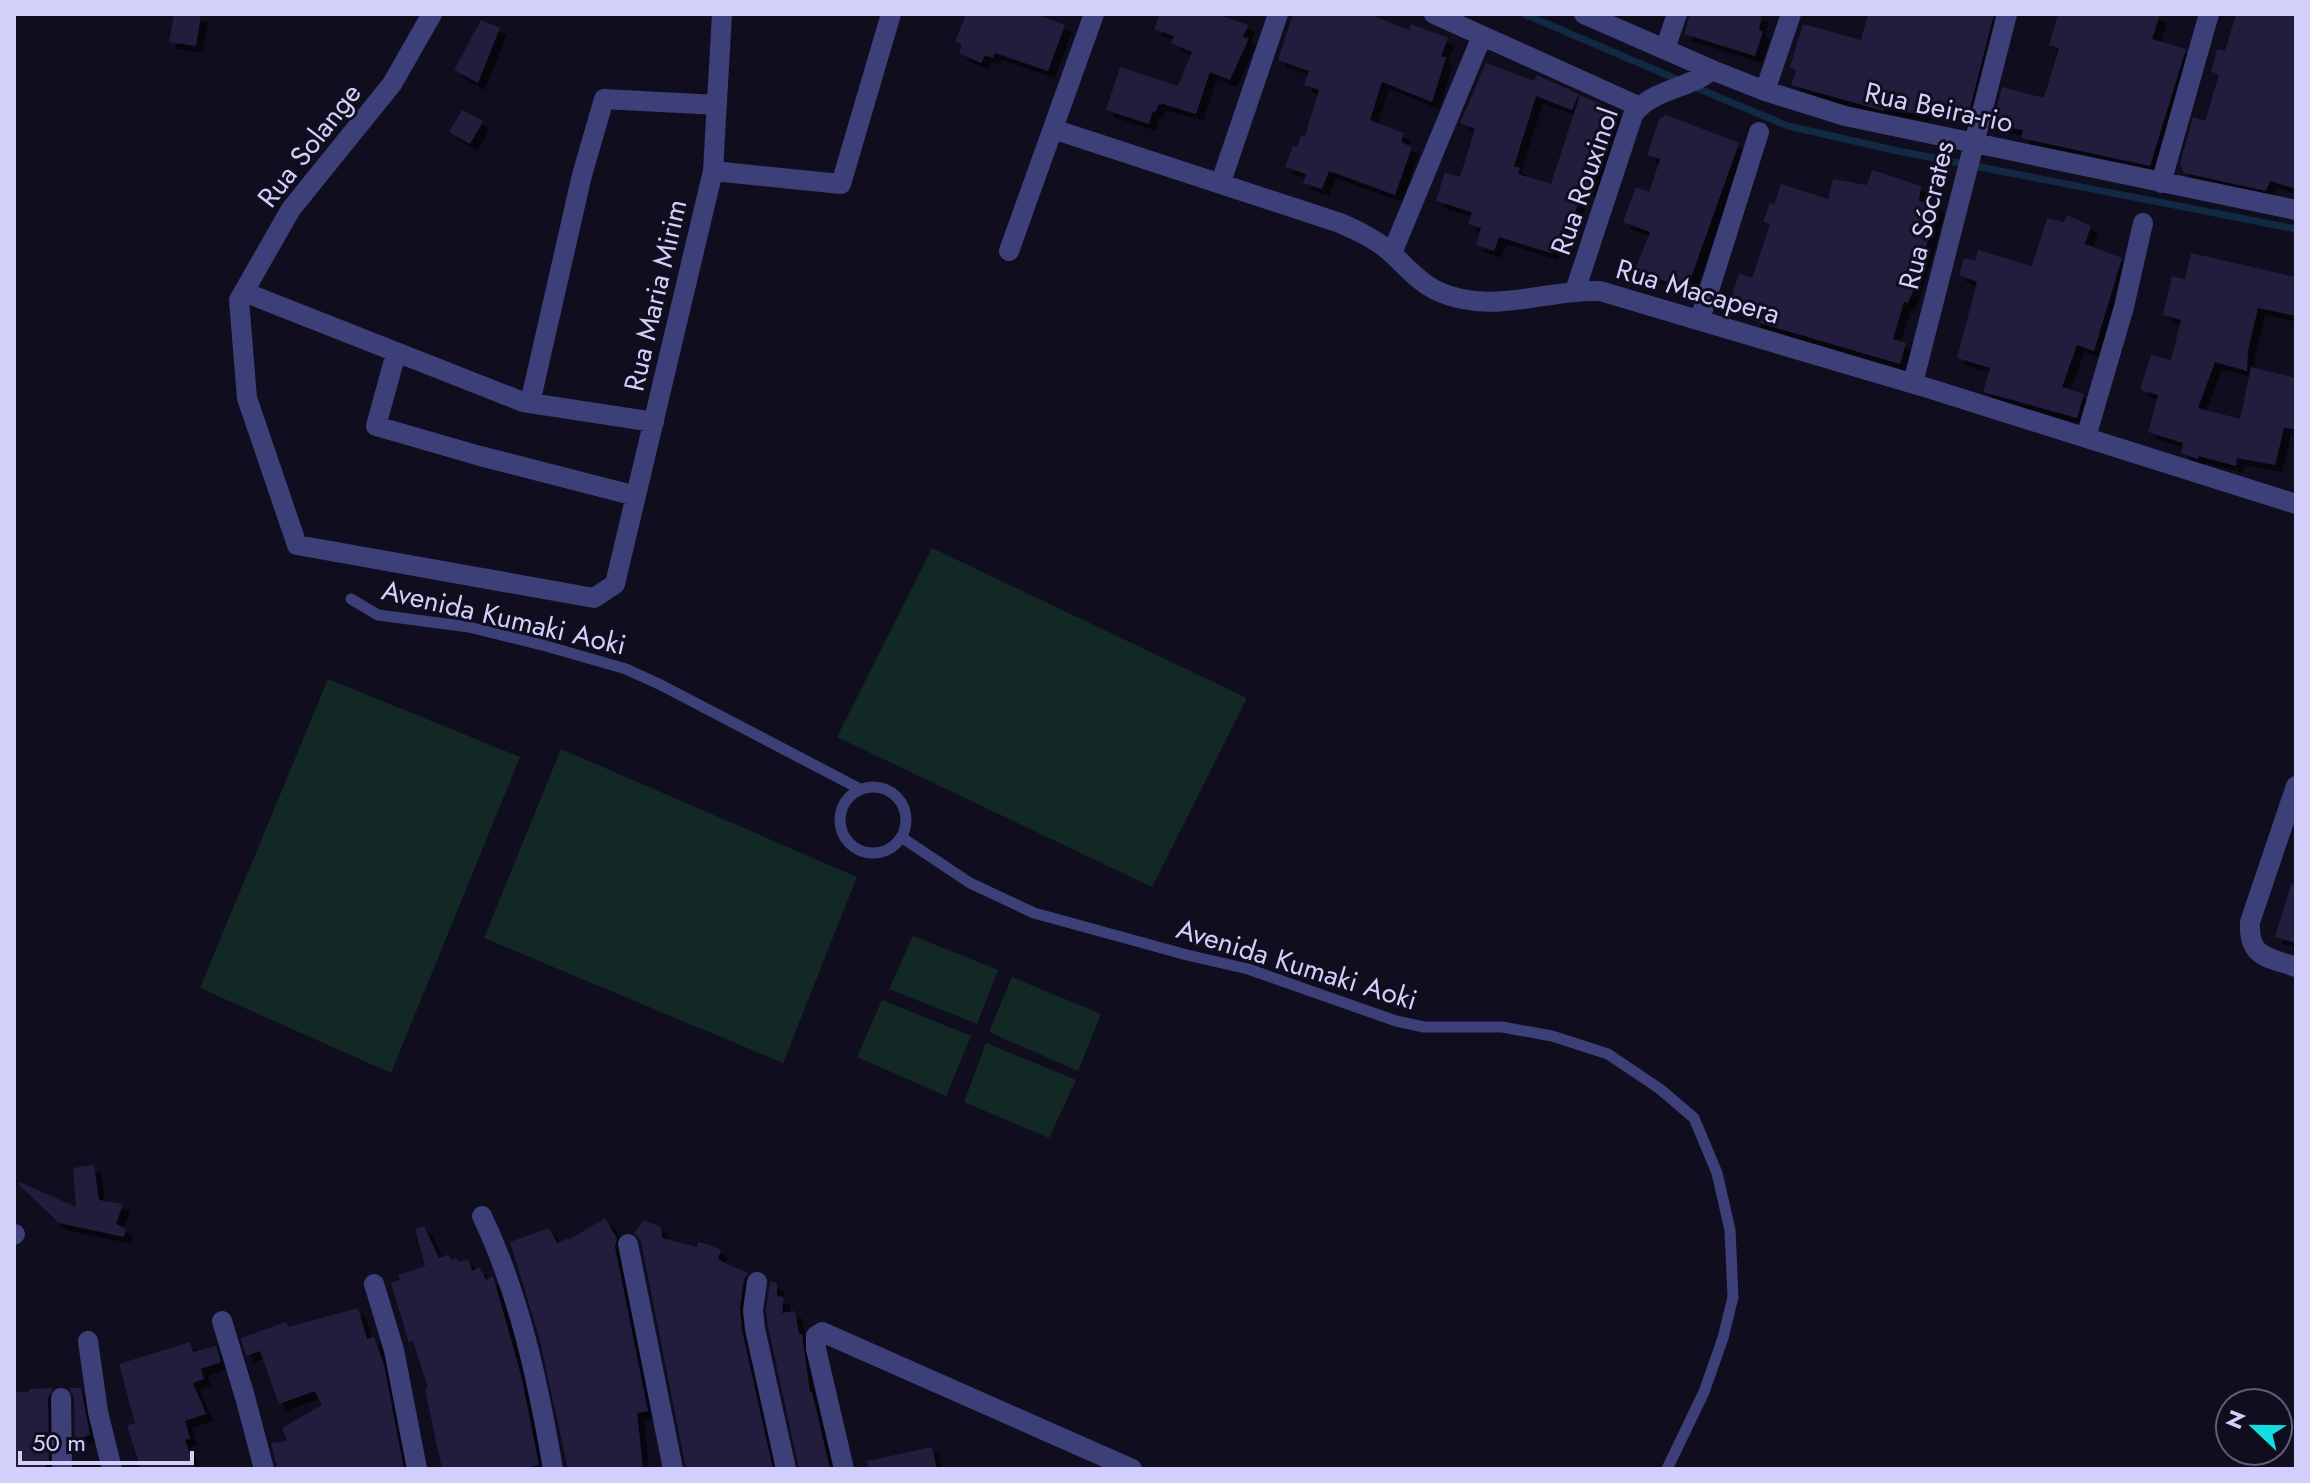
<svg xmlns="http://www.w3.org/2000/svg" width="2310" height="1483" font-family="Jost,sans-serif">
  <defs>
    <filter id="shadow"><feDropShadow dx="7" dy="7" stdDeviation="0" flood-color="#0009"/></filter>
  </defs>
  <rect width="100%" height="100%" fill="#100e1e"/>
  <!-- green -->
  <path fill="#122825" d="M932,548l315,150 -95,189 -315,-150z
    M328,679l192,78 -129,316 -191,-85z
    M561,749l296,128 -74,186 -299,-125z
    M913,936l85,34 -21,54 -88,-35z
    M1012,977l89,37 -23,57 -89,-39z
    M882,1000l89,36 -25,60 -89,-39z
    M986,1043l90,37 -27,58 -85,-36z"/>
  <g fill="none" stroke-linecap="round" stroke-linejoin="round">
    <!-- stream -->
    <path stroke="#122943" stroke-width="7" d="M1524,14l157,67
      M1692,86l96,40 110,25 398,78"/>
  </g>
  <!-- building -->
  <path fill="#201c3e" filter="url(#shadow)" d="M174,14h27l-5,32 -27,-4z
    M966,14h69l30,11 -17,46 -53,-18 -2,5 -8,-3 -4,8 -22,-10 3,-9 -7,-2z
    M1160,14h57l31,11 -5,12 6,1 -19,42 -20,-8 -14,42 -33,-10 -5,1 -2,7 -3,-1 -4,13 -43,-14 14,-43 58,19 14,-34 -21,-9 3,-7 -20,-7z
    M1293,14h76l40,16 2,-6 37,14 -7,18 5,2 -14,44 -50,-20 -12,38 34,13 -3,9 11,5 -17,48 -66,-24 -7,18 -19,-6 3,-9 -21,-7 8,-21 4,1 4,-12 4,1 14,-46 -15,-5 5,-14 -31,-11z
    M1690,14h72l-3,16 4,2 -8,24 -71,-22z
    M1868,14h126l-25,98 -44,-11 -3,14 -37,-7 -1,3 -93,-26 5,-15 -6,-3 13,-43 58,16z
    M2058,14h102l-8,25 34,10 -36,117 -129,-28 2,-8 -22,-4 1,-6 -8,-2 8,-31 42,11 15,-50 -10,-3z
    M2236,14h60v175l-26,-8 -4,10 -82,-18 -4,-9 13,-47 12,4 13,-43v-4l-7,-2 6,-23 8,2z
    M481,20l19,8 -22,55 -24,-13z
    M1486,63l48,18 3,-6 42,19 -7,16 -36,-14 -22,70 6,2 -2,6 33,10 29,-89 35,16 -12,32 3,1 -15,47 -8,-3 -12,38 -3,-1 -6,19 -7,-2 -4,11 -52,-16 -5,14 -18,-6 5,-17 -13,-4 4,-12 -36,-11 9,-29 15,5 15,-48 -15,-6z
    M462,110l21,11 -13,23 -21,-12z
    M1664,114l75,29 -52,146 -52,-19 15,-38 -27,-10 13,-35 13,5 11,-33 -13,-4 13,-38 3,1z
    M1872,170l49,16 -2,15 19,5 -24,83 -6,14 -4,-1 -11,37 13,4 -6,21 -147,-43 1,-4 -8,-2 3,-9 -18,-6 8,-27 13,5 18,-54 -7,-2 7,-19 4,2 7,-21 47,15 5,-20 34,6z
    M2067,215l24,11 -6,18 37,14 -28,93 -17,-6 -15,42 22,7 -7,24 -94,-26 7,-24 -33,-10 20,-76 -18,-7 5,-17 11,3 3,-11 54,16 15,-48 17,4z
    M2191,253l105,24v39l-38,-8 -10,42 -1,21 -32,-9 -17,46 42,11 11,-52 45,11v51l-12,-1 -9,37 -38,-7 -1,8 -37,-10 -1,3 -17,-6 2,-10 -35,-11 10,-37 -18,-5 11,-35 20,5 10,-40 -18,-5 9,-39 13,3z
    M2291,884h5v59l-21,-6z
    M94,1165l5,35 24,4 -7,20 10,5 -2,8 -65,-14 -41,-39 2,-2 56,25 -3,-39z
    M605,1218l12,20 -2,9 33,164 -11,2 6,56h-75l-29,-132 -29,-95 39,-14 8,15 11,-5 1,2z
    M644,1220l17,7 1,11 35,9 1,-5 9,2 14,6 -3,8 3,3 27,12 -4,7 -4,28 2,22 31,139h-87l-45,-228 -7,-8z
    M424,1226l15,32 10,-3 2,5 6,-2 1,4 10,-3 4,12 7,-4 7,13 7,-4 28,99 18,90 -9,2v2h-88l-17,-80 3,-1 -15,-47 -4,2 -18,-60 9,-3 -2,-5 27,-9 -10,-37z
    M770,1281l7,2v13l7,1 -2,16 13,-2 4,23h3l1,8 7,50h2l18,77h-31l-31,-142 -2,-17z
    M358,1308l9,31 7,-2 10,28 20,104h-127l-6,-26 16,-2 -5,-13 40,-23 -7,-14 -36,13 -19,-53 -14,5 -5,-18 45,-16 2,5z
    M190,1342l3,10 23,-6 5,16 -20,7 3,10 -11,4 13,31 -21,7 5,17 -5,2 10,29h-54l-14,-43 8,-3 -16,-59z
    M53,1388l-5,10 1,66h-3l-1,5h-31v-77h15v-3z
    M69,1388h12l9,47 -15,5 -1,-42z
    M932,1447l5,22h-69l-1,-8z"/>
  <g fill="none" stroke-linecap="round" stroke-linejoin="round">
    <!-- lane -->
    <path stroke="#3d3f79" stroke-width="11" d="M351,599l27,16 91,12 77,19 80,23 35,16 199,104
      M840 820a33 33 0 1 1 66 0a33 33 0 1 1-66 0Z
      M901,837l69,46 64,30 153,42 61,14 148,52 28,6h78l50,9 56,18 52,35 34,29 23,55 13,57 3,67 -10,41 -19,54 -37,77"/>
    <!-- street -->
    <path stroke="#3d3f79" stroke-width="20" d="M432,14l-40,70 -101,125 -52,91 8,98 50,147 297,53 21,-14 98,-413 9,-157
      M1434,14l204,92
      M1584,14l128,56 53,21 80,25 451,94
      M1665,49l12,-35
      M1765,91l26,-77
      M1053,129l287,94c18,8 33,15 48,27 16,14 28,30 47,40 57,27 108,-1 165,1l331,98 365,115
      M713,171l128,13 50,-170
      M1221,182l57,-168
      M2161,183l48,-169
      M1009,251l85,-237
      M1392,253l90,-217
      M1575,291l58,-176c16,-25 56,-26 79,-45
      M244,292l279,110 131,20
      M1700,319l59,-187
      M396,353l-20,73 104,30 156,40
      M1913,383l94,-369
      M530,403l52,-228 22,-76 113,6
      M2086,437l38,-130 19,-84
      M2296,786l-46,136c-2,36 18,35 46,45
      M482,1216c38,80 56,166 71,253
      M14,1235l1,-1
      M628,1244l45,225
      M757,1282l-4,28 2,19 31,140
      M374,1284l20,66 23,119
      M222,1321l23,76 19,72
      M88,1341l10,71 14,57
      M61,1398l1,71
      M844,1469l-28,-120v-13l6,-4 310,137"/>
  </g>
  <g text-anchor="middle" stroke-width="6" stroke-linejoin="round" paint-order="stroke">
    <!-- street labels -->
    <g font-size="28" fill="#d2d0fb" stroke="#100e1e">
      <text transform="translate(1939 107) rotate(12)" y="10">Rua Beira-rio</text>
      <text transform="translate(309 145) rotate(-52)" y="10">Rua Solange</text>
      <text transform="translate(1584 181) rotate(-71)" y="10">Rua Rouxinol</text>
      <text transform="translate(1926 215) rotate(-76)" y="10">Rua Sócrates</text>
      <text transform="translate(1698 291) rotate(16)" y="10">Rua Macapera</text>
      <text transform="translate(655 295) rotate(-77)" y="10">Rua Maria Mirim</text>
      <text transform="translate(504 617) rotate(13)" y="10">Avenida Kumaki Aoki</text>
      <text transform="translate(1297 964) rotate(17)" y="10">Avenida Kumaki Aoki</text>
    </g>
  </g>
  <!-- border -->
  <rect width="2310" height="1483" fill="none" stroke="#d2d0fb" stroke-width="32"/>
  <!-- north arrow -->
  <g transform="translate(2254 1427) rotate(292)"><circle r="38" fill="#100e1e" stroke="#5e5c76" stroke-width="2"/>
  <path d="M0-6L14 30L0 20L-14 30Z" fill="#14dde2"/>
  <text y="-12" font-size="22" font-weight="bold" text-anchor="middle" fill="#d2d0fb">N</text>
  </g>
  <!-- scale -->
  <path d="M20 1451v12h172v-12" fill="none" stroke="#d2d0fb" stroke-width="4"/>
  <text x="32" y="1451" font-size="24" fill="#d2d0fb" stroke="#100e1e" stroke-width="6" paint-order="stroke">50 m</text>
</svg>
